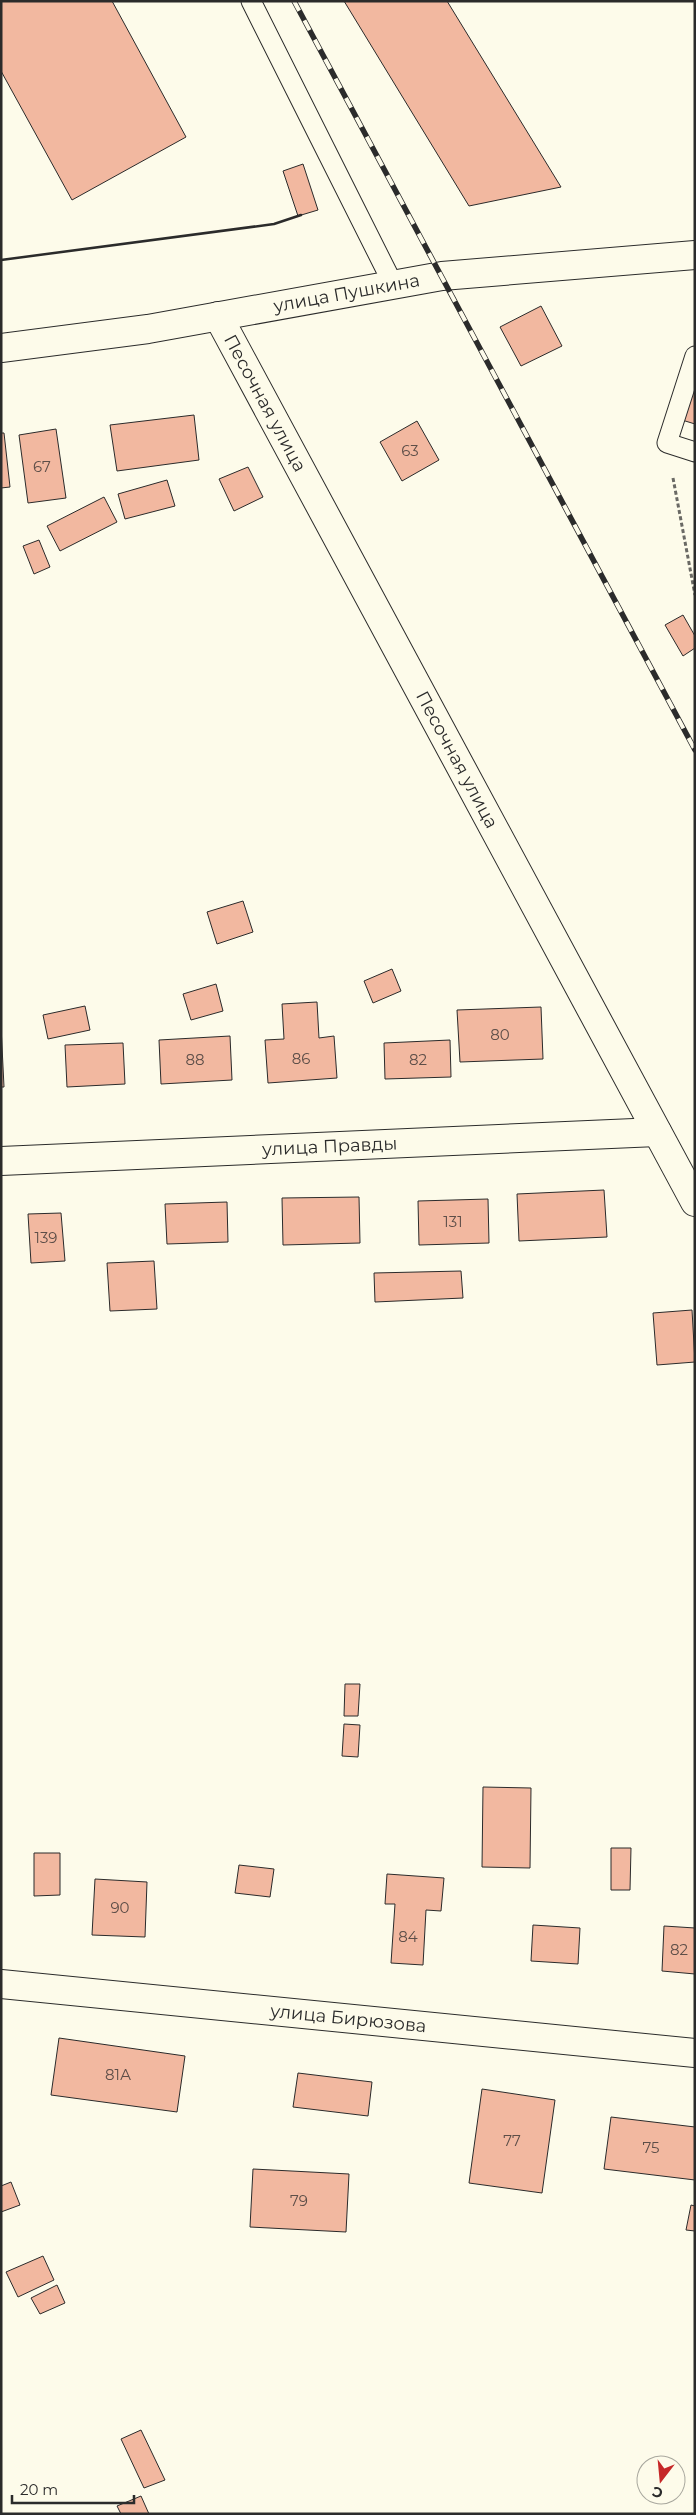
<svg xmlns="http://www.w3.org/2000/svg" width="696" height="2515" font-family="Montserrat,sans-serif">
  <rect width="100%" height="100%" fill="#fdfbea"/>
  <!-- building -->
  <path fill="#f2b8a0" stroke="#2b2b2b" d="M1,1h111l74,136 -114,63 -71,-129z
    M344,1h103l114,186 -92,19z
    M303,164l15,46 -20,6 -15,-45z
    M541,306l21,40 -41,20 -21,-39z
    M695,382v42l-13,-4z
    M194,415l5,45 -82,11 -7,-46z
    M417,421l22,39 -37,21 -22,-39z
    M56,429l10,69 -38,5 -9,-68z
    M1,433h3l6,54 -9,1z
    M248,467l15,30 -29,14 -15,-32z
    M167,480l8,26 -50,13 -7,-25z
    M104,497l13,25 -57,29 -13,-25z
    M39,540l11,27 -16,7 -11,-28z
    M683,615l12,21v12l-12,8 -18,-31z
    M243,901l10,31 -36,12 -10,-32z
    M392,969l9,22 -28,12 -9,-22z
    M216,984l7,27 -32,9 -8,-26z
    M317,1002l2,36 15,-2 3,42 -69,5 -3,-43 19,-1 -2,-35z
    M85,1006l5,24 -42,9 -5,-24z
    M541,1007l2,52 -83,3 -3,-52z
    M1,1026l3,61h-3z
    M230,1036l2,44 -71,4 -2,-44z
    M450,1040l1,37 -66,2 -1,-36z
    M123,1043l2,41 -58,3 -2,-42z
    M604,1190l3,47 -88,4 -2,-47z
    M359,1197l1,46 -77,2 -1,-47z
    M488,1199l1,44 -70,2 -1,-44z
    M227,1202l1,40 -61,2 -2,-40z
    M61,1213l4,48 -34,2 -3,-49z
    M154,1261l3,48 -47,2 -3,-48z
    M461,1271l2,27 -88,4 -1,-29z
    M692,1310l3,52 -38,3 -4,-52z
    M345,1684h15l-2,32h-14z
    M344,1724l16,1 -2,32 -16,-1z
    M483,1787l48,1 -1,80 -48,-1z
    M611,1848h20l-1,42h-19z
    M34,1853h26v42l-26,1z
    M239,1865l35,4 -4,28 -35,-4z
    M387,1874l57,4 -3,33 -15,-1 -3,55 -32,-2 4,-59h-10z
    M95,1879l52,3 -2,55 -53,-2z
    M533,1925l47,3 -2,36 -47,-3z
    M664,1926l31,2v46l-33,-3z
    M59,2038l126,18 -8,56 -126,-17z
    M298,2073l74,9 -4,34 -75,-9z
    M482,2089l73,11 -13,93 -73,-10z
    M611,2117l84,10v53l-91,-11z
    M253,2169l96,5 -3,58 -96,-5z
    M11,2182l9,23 -19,7v-26z
    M691,2205l4,1v25l-9,-1z
    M43,2256l11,24 -36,17 -12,-25z
    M57,2285l8,18 -25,11 -9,-16z
    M141,2430l24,50 -21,8 -23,-49z
    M141,2496l8,18h-28l-4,-8z"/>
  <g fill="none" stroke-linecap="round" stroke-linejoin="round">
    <defs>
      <path id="service" d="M251,1l142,283
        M695,356l-28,87 28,9"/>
      <g id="minor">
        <path id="s1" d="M218,316l477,886"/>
        <path id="s2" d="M1,1161l656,-29"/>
        <path id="s3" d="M1,1984l694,69"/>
      </g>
      <g id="secondary">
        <path id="s4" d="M1,348l147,-19 294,-53 253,-21"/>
      </g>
    </defs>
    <!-- service casing -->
    <use href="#service" stroke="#2b2b2b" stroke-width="21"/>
    <!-- minor casing -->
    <use href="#minor" stroke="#2b2b2b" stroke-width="30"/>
    <!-- secondary casing -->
    <use href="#secondary" stroke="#2b2b2b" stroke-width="30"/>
    <!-- path -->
    <path stroke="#6a6964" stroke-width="3" stroke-dasharray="4 2.5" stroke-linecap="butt" d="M673,478l22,117"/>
    <!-- service -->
    <use href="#service" stroke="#fdfbea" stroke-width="19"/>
    <!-- minor -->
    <use href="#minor" stroke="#fdfbea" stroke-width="28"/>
    <!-- secondary -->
    <use href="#secondary" stroke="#fdfbea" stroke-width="28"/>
    <defs>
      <path id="rail" d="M294,1l401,749"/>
    </defs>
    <!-- rail casing -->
    <use href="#rail" stroke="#2b2b2b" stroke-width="5.5"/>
    <!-- rail -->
    <use href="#rail" stroke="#fdfbea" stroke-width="4" stroke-dasharray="11" stroke-linecap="butt"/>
    <!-- wall -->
    <path stroke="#2b2b2b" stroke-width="2.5" d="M1,260l273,-36 27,-9"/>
  </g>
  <g text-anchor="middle" stroke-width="4" stroke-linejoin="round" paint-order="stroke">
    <!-- number labels -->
    <g font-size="15" fill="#5d4e48">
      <text x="410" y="456">63</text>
      <text x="42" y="472">67</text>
      <text x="500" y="1040">80</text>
      <text x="301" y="1064">86</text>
      <text x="195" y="1065">88</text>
      <text x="418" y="1065">82</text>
      <text x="453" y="1227">131</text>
      <text x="46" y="1243">139</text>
      <text x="120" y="1913">90</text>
      <text x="408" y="1942">84</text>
      <text x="679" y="1955">82</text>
      <text x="118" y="2080">81А</text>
      <text x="512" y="2146">77</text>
      <text x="651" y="2153">75</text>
      <text x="299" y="2206">79</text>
    </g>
    <!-- street labels -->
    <g font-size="18" fill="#2b2b2b" stroke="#fdfbea">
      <text dy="6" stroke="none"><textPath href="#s4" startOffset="350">улица Пушкина</textPath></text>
      <text dy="6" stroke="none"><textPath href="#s1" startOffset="99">Песочная улица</textPath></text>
      <text dy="6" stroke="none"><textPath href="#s1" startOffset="504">Песочная улица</textPath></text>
      <text dy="6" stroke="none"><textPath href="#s2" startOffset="329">улица Правды</textPath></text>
      <text dy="6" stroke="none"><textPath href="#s3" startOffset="349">улица Бирюзова</textPath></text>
    </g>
  </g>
  <!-- border -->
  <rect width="696" height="2515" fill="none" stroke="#2b2b2b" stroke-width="5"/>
  <!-- north arrow -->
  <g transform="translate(661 2480) rotate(196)"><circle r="24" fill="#fdfbea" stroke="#a9a89e"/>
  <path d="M0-4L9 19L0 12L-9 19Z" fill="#c62828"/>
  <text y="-8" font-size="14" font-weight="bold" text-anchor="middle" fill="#2b2b2b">С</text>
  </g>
  <!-- scale -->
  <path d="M12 2495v8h122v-8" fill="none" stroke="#2b2b2b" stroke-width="2.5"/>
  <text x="20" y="2495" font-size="15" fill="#2b2b2b" stroke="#fdfbea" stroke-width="4" paint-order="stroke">20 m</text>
</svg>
